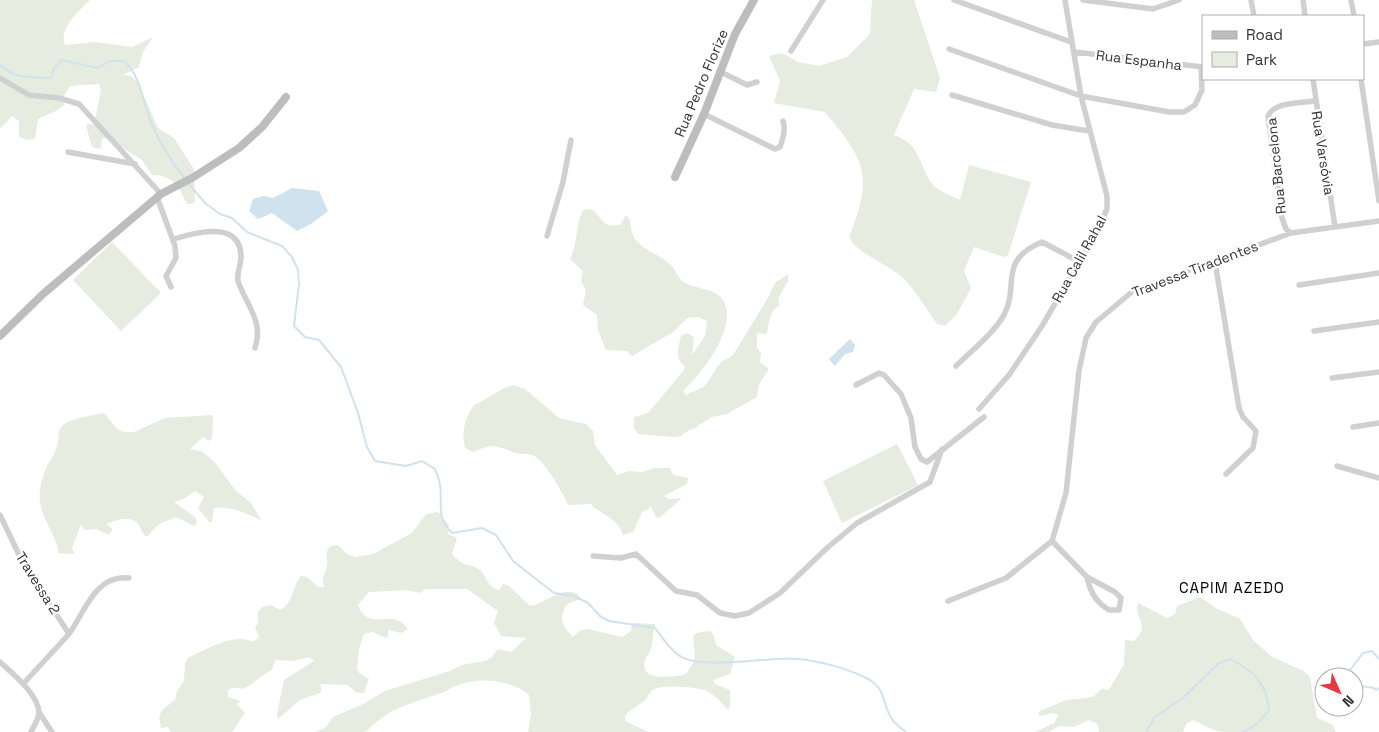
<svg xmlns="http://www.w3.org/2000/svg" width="1379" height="732" font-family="'Space Grotesk',sans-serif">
  <rect width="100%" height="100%" fill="#fff"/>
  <!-- green -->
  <path fill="#e6ecdf" d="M0,0h90c-10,10 -32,28 -25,45l30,-3 37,5 21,-10 -10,15 -4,15 -16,8 8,1 6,5 21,47 16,10 20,31 1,32 -3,3h-5c-8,-17 -14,-29 -35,-29l-10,-15 -35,-22h-5l-1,11 -9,-2 -6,-21 2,-2 6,1 7,-35 -2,-6 -29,2 -6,10v9l-6,5 -20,9 -3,20 -8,1 -8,-3v-16l-7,-5 -12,13z
    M872,0h42l26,78 -4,14 -22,-3 -20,46c28,10 24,30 39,50 6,6 20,12 27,15l9,-35 62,17 -23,73 -4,2 -30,-10 -10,24 7,17 -14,26 -12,12 -8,-2c-10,-14 -20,-32 -33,-45 -15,-15 -46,-24 -55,-42 25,-61 16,-77 -24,-125l-51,-9 6,-22 -11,-25 13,-3 16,9 21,4 28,-9 23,-23z
    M587,209l6,1c11,11 10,18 27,15l6,-10 4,5c1,30 22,28 41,45 5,4 6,11 10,15 9,9 32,7 41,19 19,25 -21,76 -39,92l3,4 19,-9 15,-23 13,-8 36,-59 6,-13 13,-9v7l-10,18 2,6c-11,5 -11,18 -13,29l-10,-1v15l4,5 -1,9 9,7 -10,15 -2,13 -30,17 -15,3 -15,9 2,1 -10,3 -8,6 -7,1 -36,-3 -4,-6v-11l14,-4 36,-43 1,-3c-11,-10 -7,-18 -4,-31l6,-3 7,4 -2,18 13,-19 2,-15 -8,-4 -12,1 -14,14 -41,24 -5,-5 -21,-1 -8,-20 -1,-15 -14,-10 3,-15 -5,-9 2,-10 -13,-12c8,-15 5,-34 13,-49z
    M112,242l49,51 -40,38 -48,-51z
    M514,385l11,4 34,29 27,6 7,7 2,14 22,30 11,-4 14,1 12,-4h16l3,7 15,3 -1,6 -23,12 5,3 13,-1 -23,20 -3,-1 -6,-12 -1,4 -7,3 -9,20 -10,3c-5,-18 -23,-20 -32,-31l-23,1c-4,-11 -25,-47 -36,-50 -6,-2 -13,0 -19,-3 -19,-7 -21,-8 -40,0l-8,-4c-4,-16 0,-30 9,-43 15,-6 25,-17 40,-20z
    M104,413l13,16 8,3h9l31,-14 46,-3 2,2 -1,21 -3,3 -6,-4 -13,12 11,2 13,10 21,29 16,13 10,17c-12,-6 -34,-15 -47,-12l-2,14h-3l-11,-14 6,-11 -9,-6 -10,7 -11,4 21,15 2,6 -3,3 -18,-9 -17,7 -12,13c-6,-4 -5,-8 -9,-13 -9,-10 -22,-3 -32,0l7,5 -4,6 -13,-6 -11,1 -4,-5 -9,23 2,6 -16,-1v-6c-13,-33 -26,-40 -13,-76 3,-9 10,-16 12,-25 3,-8 -1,-14 6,-21 10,-8 29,-9 41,-12z
    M897,444l21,41 -76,38 -19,-42z
    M438,512l11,13 -1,9 9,4 -5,16c13,15 17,8 28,16 7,7 8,18 19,20l4,-6 5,1 22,21c16,-2 34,-23 50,-10v3l-13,5c-9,14 -5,22 6,33l6,-6 9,-2 34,8 9,-6 1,-8 23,1c-2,9 -2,19 -5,27 -1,3 -3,4 -4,7 -10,25 27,19 40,16l9,-14 -2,-23 3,-4 14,-2 4,5 2,9 19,12 -5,17 -17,6 2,4 15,6v18l-3,1c-6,-7 -12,-14 -20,-18 -10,-4 -45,-7 -54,-1 -3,2 -5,6 -7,9 -7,7 -15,9 -21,17v5l23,11h-120l3,-18 -2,-19c-21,-17 -51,-18 -74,-9 -5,2 -9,6 -14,7 -30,11 -52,14 -75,39h-51l10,-4 8,-11 30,-13 22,-13 65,-20 11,-6 24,-4 7,-4 6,-8 13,3 15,-14 -25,-2 -7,-13 4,-12 -31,-22h-41l-6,4 -14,-3 -37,2 -11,13c11,29 35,1 50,24l-7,4 -13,-3v7l-2,1 -14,-6 -8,2 -5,15 -2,19 2,5 10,6 -5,14h-7l-10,-8 -27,-1 2,6 -2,3 -20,7 -22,19 -1,-5 7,-34 30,-19 -5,-4 -15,4 -19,-1 -3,10c-10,4 -16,12 -25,17 -7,4 -13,-2 -19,3v7l12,4 -3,3 8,9 -13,19h-61l-3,-5 -7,1 -2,-11 3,-7 13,-10 2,-9 7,-10 1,-18 3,-5c18,-8 46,-26 65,-16l6,-5 -4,-10 3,-4v-11l4,-5 9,-2 9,5c14,-7 12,-24 21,-34l6,1 11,10h6c-3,-10 2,-13 3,-21 2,-8 -4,-14 4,-20l7,-1 9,9 8,3 18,-3 39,-21 14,-19z
    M1200,597l16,11 24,11 13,21 19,17 32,14 6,6 7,41 16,7 3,7h-110l-10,-1 -23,-11 -7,4 -3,8h-84l-1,-8 -9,-4 -15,7 -15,-1 -10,6h-14l19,-9 5,-8 -7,-2 -11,3 -3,-2 2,-3 26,-11 27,-3 9,-8 7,1 15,-26 1,-24 9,1c18,-17 -1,-23 4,-38l29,15 8,-4 2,-8z"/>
  <!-- water -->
  <path fill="#cfe2ee" d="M292,188l27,3 9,20 -17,13 -14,7 -25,-18 -14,6 -9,-8 4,-12 10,-3 10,2z
    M850,339l5,6 -2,7 -8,2 -10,12 -6,-7z"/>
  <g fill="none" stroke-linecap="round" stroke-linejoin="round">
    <!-- stream -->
    <path stroke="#cfe2ee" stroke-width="2" d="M0,65c14,14 32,12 51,13l3,-10 8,-8 35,8 13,-7h14c18,16 19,44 29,66 8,19 20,37 33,53
      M188,183l17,20 15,11 12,4 15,14 35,14 10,11 6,13 1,14 -5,42 11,11 14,3 22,27 17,46 9,34 8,14 31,5 16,-5 13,8c2,5 4,10 5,15 3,21 -5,32 12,49l30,-5 14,7 17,26 41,32 20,3 14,7 13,14 8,4 46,7c6,8 13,19 22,26 23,18 89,2 120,5 23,2 53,10 73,21 17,11 12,25 22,39 3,5 9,9 14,13
      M1350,677l-3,-3 16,-21 9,-2 7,8
      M1354,680l6,6 14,2 2,2 3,-2
      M1146,732l9,-15 28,-19 36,-35 12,-4c24,14 35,23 38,51l-12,14 -14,8"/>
    <!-- street -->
    <path stroke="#d0d0d0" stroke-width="5.5" d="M954,0l117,42
      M1083,0l70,9 26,-9
      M1251,0l3,16
      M1303,0l2,16
      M1351,0l3,16
      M1363,44l16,-2
      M949,49l132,47 88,16h15l11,-7 7,-15 -1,-23
      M791,51l32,-51
      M1075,52l128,15
      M719,71l28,14 10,-3
      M0,78l29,17 30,3 20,6 82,90
      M1313,79l22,148
      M1361,79l18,122
      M952,95l100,30 37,6
      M704,114l71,35 5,-2c3,-8 6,-18 3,-26
      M68,152l67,12
      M157,197l18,49 1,12 -10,18 5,11
      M1291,233l-5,-4 -4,-11 -14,-102c6,-14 32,-13 46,-15
      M547,236l16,-54 8,-42
      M174,239c22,-7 67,-19 67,18 0,9 -6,19 -2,27 8,21 25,39 16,64
      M1215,262l24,146 4,9 13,14 -3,17 -27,26
      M1299,285l80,-12
      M1314,331l65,-9
      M956,366c15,-15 37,-32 48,-51 16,-31 -7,-54 38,-73l36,19
      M1332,378l47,-6
      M856,385l23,-12 5,2 17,19 10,24 4,29 6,12 6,3 57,-45
      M979,409l30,-34 33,-49 53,-91 12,-26v-13l-26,-100 -16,-96
      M1353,427l26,-4
      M1337,466l42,12
      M0,515l22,46 47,73 -46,50
      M1052,541l35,36 28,15 6,6 -2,12h-10c-13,-8 -19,-18 -22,-33
      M593,556l28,2 15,-4 40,37 21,4 23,18 15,3 14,-3 31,-20 47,-45 30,-25 73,-41 12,-33
      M948,601l58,-23 46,-37 14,-48 13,-122 7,-33 10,-16 37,-31 158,-58 88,-12
      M69,634c16,-22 26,-60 60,-56
      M0,662c12,11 39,33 39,51 -1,7 -5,13 -8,19
      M39,712l13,20"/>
    <!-- secondary -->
    <path stroke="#bdbdbd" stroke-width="8" d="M675,177l29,-63 31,-80 19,-34
      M0,336l43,-42 118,-100 31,-16 47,-30 23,-21 24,-30"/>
  </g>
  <g text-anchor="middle" stroke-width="5" stroke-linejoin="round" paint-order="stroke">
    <!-- street labels -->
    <g font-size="14" fill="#333" stroke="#fff">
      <text transform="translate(1139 60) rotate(7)" y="5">Rua Espanha</text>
      <text transform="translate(701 83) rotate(-67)" y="5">Rua Pedro Florize</text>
      <text transform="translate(1323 153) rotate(81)" y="5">Rua Varsóvia</text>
      <text transform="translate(1276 166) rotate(-96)" y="5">Rua Barcelona</text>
      <text transform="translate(1079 259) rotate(-61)" y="5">Rua Calil Rahal</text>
      <text transform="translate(1195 269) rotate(-21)" y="5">Travessa Tiradentes</text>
      <text transform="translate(38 583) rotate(58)" y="5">Travessa 2</text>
    </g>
    <!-- neighbourhood labels -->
    <g font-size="15" letter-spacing="1" fill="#000" stroke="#fff">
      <text x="1232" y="593">CAPIM AZEDO</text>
    </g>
  </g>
  <!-- legend -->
  <rect x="1202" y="15" width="162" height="65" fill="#ffffff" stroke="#adadad"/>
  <rect x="1212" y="31" width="25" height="8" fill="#bdbdbd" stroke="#adadad"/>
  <text x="1246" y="40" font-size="15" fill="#333333">Road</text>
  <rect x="1212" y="52" width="25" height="15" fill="#e6ecdf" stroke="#adadad"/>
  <text x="1246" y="65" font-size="15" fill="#333333">Park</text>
  <!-- north arrow -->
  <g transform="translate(1339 692) rotate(135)"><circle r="24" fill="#ffffff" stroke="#adadad"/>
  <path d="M0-4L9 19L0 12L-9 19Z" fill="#e63946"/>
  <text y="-8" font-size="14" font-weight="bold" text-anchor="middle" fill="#333333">N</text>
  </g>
</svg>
